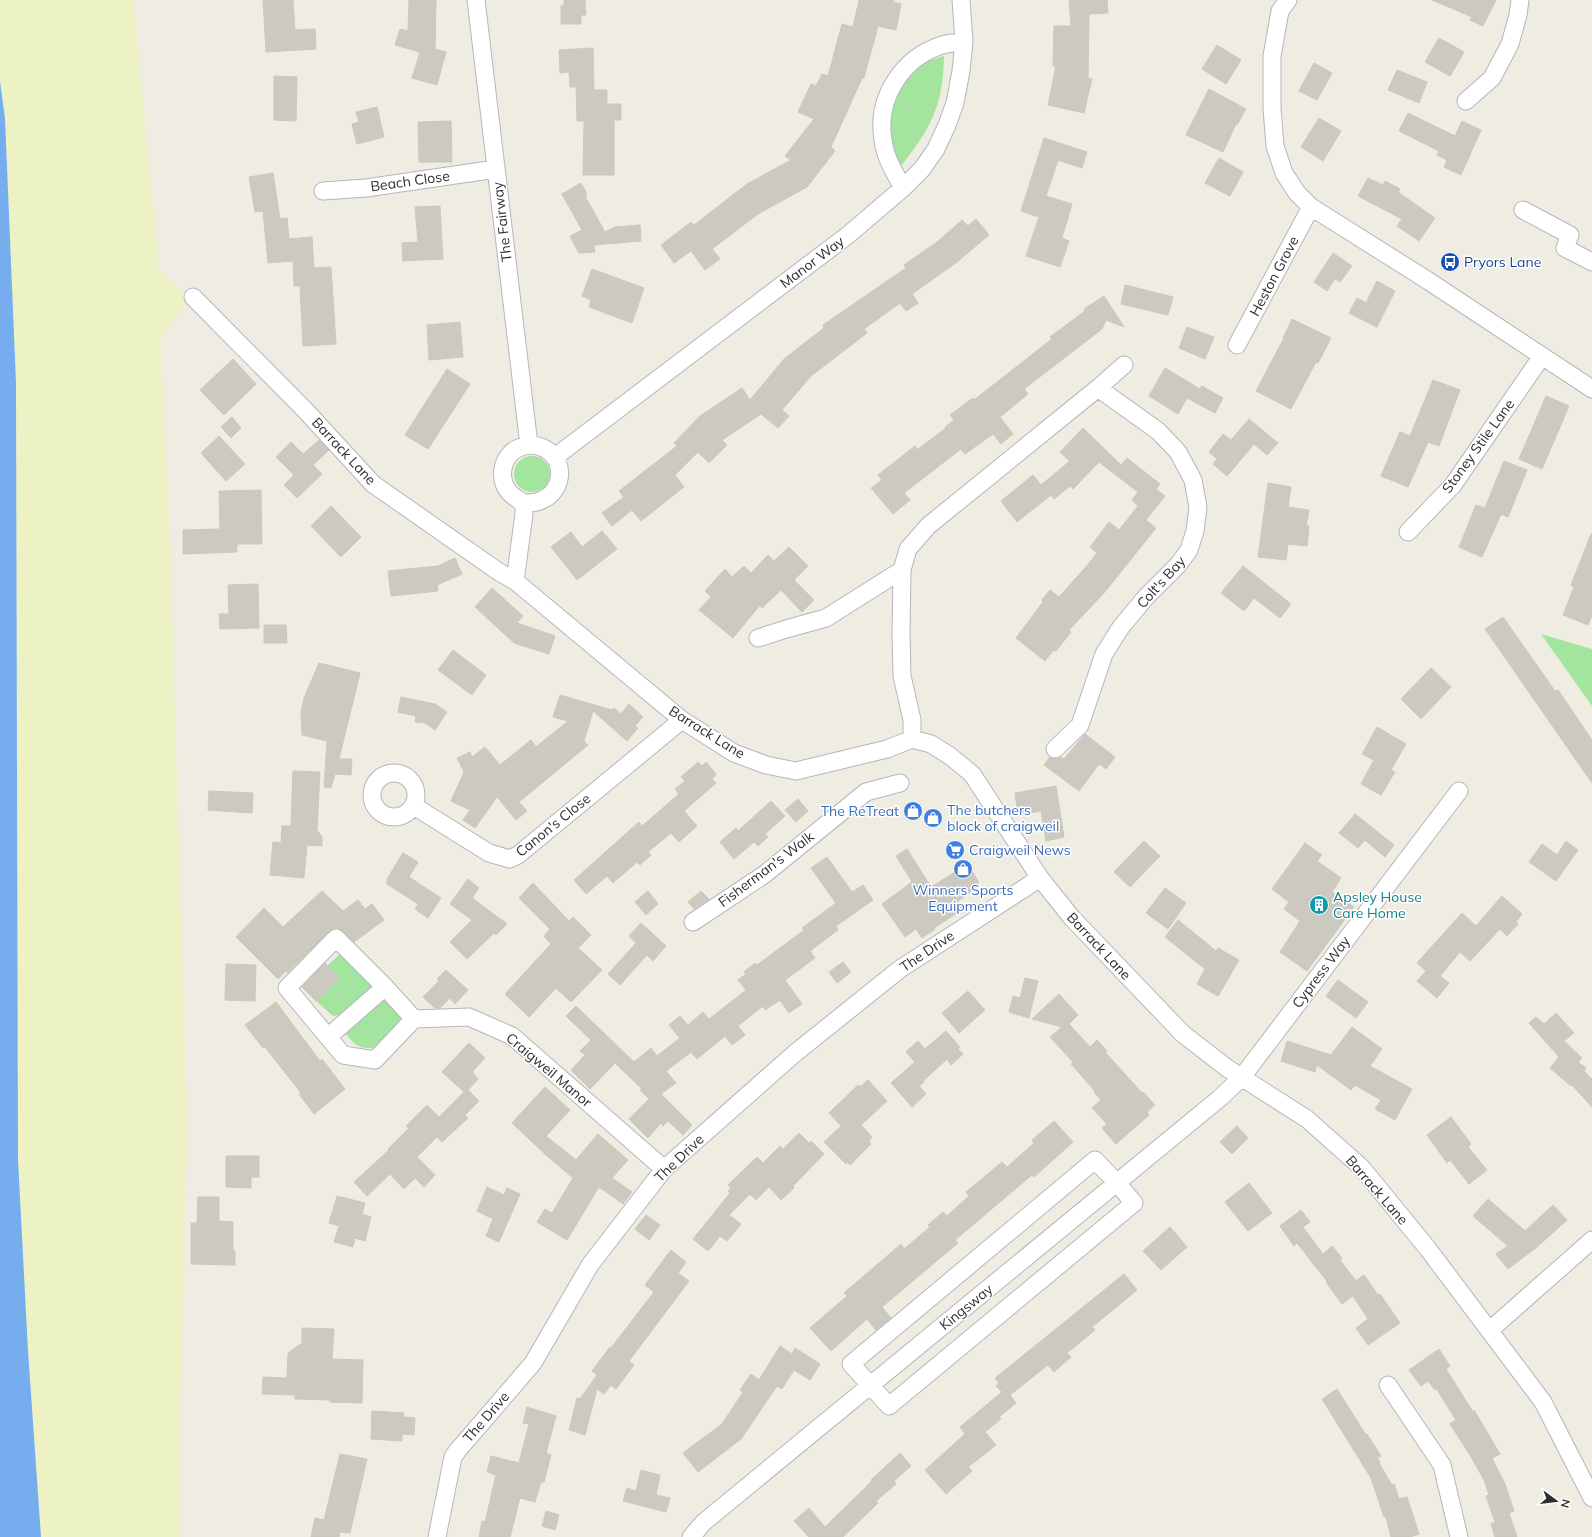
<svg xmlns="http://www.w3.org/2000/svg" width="1592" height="1537" font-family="Mulish,sans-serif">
  <rect width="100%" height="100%" fill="#efede1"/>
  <!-- green -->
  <path fill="#a3e49e" d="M944,56c-1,50 -13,72 -43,110 -15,-31 -17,-58 6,-86 5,-6 12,-15 20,-18 5,-3 12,-4 17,-6z
    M514 474a18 18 0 1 1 36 0a18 18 0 1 1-36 0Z
    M1541,634l51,15v57z
    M340,954l10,5 21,22v7l-31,27 -7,1 -17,-15 23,-23 -12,-12z
    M382,998l19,18 -1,4 -25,28c-18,1 -19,-3 -31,-16z"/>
  <!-- sand -->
  <path fill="#edf2c5" d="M0,0h133l26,269 30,30 -29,41 10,203 17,584 -8,331v79h-171l-8,-143z"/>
  <!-- water -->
  <path fill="#76adef" d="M0,81l5,38 11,264 2,777 10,191 13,186h-41z"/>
  <!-- building -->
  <path fill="#cbc9c0" stroke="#cbc9ba" d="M263,0h30l2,30 20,-1 1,20 -50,3z
    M409,0h27l-1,49 11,3 -9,33 -25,-7 8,-26 -25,-7 5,-16 8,2z
    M564,0h21l1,15h-5v9h-20v-18h3z
    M859,0h35l-1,2 8,2 -5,26 -18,-4 -14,52h-2l-31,69 4,4 -28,36 -49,27 -46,35 8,10 -15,11 -14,-19 -17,12 -13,-18 30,-23 3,3 53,-41 44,-24 -6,-4 29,-37 -16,-7 13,-28 5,2 6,-12 6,2 14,-52 11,3z
    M1069,0h38l1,13 -19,1 -1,64 4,1 -8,34 -36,-8 8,-39h-3l1,-40h17z
    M1432,0h64l-13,26 -13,-6 2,-3z
    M1439,38l25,14 -14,24 -25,-14z
    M1217,45l24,15 -15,24 -24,-15z
    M593,48l1,42h13v14h14v16h-7v55h-31l1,-54h-7l-1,-34h-6l-1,-15 -9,1 -1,-23z
    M1314,63l18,10 -15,27 -18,-9z
    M1397,70l30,12 -8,21 -31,-13z
    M274,76l23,1 -1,44 -22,-1z
    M1209,89l37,20 -9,16 -1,-1 -13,28 -37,-17z
    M377,107l7,30 -27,7 -5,-20 7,-2 -3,-10z
    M1408,113l47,23 7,-15 19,9 -20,45 -17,-8 3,-7 -10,-5 2,-4 -40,-20z
    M1319,118l22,13 -18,30 -22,-14z
    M451,121l1,41h-33l-1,-40z
    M1044,138l43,14 -5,16 -24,-8 -12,36 26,8 -10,34 7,3 -9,26 -34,-11 13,-39 -18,-6z
    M1219,158l24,14 -13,24 -25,-13z
    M273,173l7,46 7,-1 2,21 23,-2 2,31 17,-1 5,77 -33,2 -3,-60h-6l-1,-25 -25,2 -5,-52 -8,1 -6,-35z
    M1368,178l15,7 2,-4 15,8 -2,3 37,26 -16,23 -22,-15 5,-7 -44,-23z
    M581,183l5,9v6l19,34 10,-5 25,-2 1,16 -47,4 1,7 -16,1 -9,-17 12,-6 -20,-36z
    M440,206l3,53 -40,2 -1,-18 16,-1 -3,-35z
    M976,219l13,16 -32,27 -45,32 6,9 -12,8 -6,-8 -36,26 3,4 -56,43 -29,34 7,6 -11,12 -17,-14 -39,26 5,5 -18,18 -11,-11 -23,23 9,12 -43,34 -9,-11 -20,16 -10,-13 22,-16 -5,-6 58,-45 -3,-3 26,-27 42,-28 8,12 34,-41 40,-31 -1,-3 83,-57 -2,-3 33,-23 25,-22 6,6z
    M1333,253l19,13 -12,16 -5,-3 -8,12 -13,-9z
    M592,269l52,19 -12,35 -43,-16 2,-7 -9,-4z
    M1377,281l18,10 -18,36 -28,-14 8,-15 9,5z
    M1125,285l48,12 -5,18 -47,-11z
    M1104,296l20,31 -18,-7 -4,9 -78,60 4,5 -28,23 13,17 -12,10 -8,-10 -28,20 -4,-5 -57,44 6,7 -17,14 -22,-26 11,-8 -4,-5 37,-29 2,4 29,-22 -1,-1 9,-7 -4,-5 23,-17 1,2 78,-61 -2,-2 35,-26 -1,-2z
    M1292,319l39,19 -13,25 -2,-1 -25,47 -35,-18 28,-53h-1z
    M460,322l3,35 -34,3 -2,-35z
    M1187,327l27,10 -9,22 -26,-11z
    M233,359l23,25 -32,31 -24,-25z
    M1165,368l35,21 2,-3 21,12 -8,15 -28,-15 -9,16 -29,-18z
    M447,369l23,15 -42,65 -23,-14z
    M1433,380l27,10 -21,56 -11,-4 -20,45 -27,-11 19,-44 10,4z
    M1546,396l23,10 -27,63 -23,-10z
    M232,417l9,11 -10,10 -10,-11z
    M1249,419l29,24 -11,12 -13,-11 -27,32 -14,-12 4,-5 -8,-7 14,-18 8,6z
    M1083,428l38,37 6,-7 33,26 -4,5 9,7 -19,24 10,8 -52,65 -35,37 2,2 -15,19 -2,-1 -9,11 -29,-23 27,-36 -1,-2 8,-10 9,7 26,-29 12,-15 -7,-6 19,-25 10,8 19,-24 -6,-6 6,-8 -39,-30 -26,27 -3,-3 -16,13 -3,-4 -34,27 -16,-21 32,-26 8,10 29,-24 -10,-9z
    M219,436l26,28 -19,17 -25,-28z
    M319,440l10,10 -16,15 9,9 -25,24 -13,-13 10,-10 -18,-18 15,-15 12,12z
    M1504,461l23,9 -19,47 -7,-3 -19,43 -23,-10 17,-42 9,3z
    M1268,483l23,4 -3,20 21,3 -3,16h3l-2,20 -19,-2 -2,16 -28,-3z
    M261,490l1,54h-25v8l-54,2v-24l37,-1 -1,-38z
    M331,506l30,31 -20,20 -30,-31z
    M602,531l15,18 -40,31 -26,-33 20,-15 11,15z
    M1591,534h1v81l-4,10 -25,-10 11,-28 -3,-2z
    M789,547l19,19 -14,14 20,20 -12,12 -21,-22 -19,18 -2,-3 -27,33 -34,-28 12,-13 -6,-6 20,-22 7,8 12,-11 7,7 17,-18 6,6z
    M455,558l7,16 -25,11 1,6 -47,5 -3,-25 50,-5z
    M1243,566l48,38 -11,14 -26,-20 -10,13 -23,-18z
    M258,584l1,44 -39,1 -1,-15h10l-1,-29z
    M492,588l31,28 -6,7 38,13 -6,18 -35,-11 -39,-36z
    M1503,617l52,74 3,-1 34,50v43l-107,-154z
    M264,625h22l1,18h-23z
    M453,650l33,25 -14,20 -34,-25z
    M319,663l41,10 -21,86h13l-1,16 -16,-1 -4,14 -7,-1 3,-46 -25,-6 -1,-23 3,-14z
    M1431,668l20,19 -30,32 -20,-20z
    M560,695l52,15 2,-2 7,6 8,-10 14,13 -8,9 3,2 -11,13 -34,-30 -9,30 4,4 -69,57 8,9 -11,9 -19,-23 -22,31 -12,-8 7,-10 -19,-9 13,-29 -7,-14 13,-6 2,5 13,-10 15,18 31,-25 5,7 32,-26 -15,-4z
    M401,697l34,7 12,8 -12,18 -10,-7 -10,-1 1,-6 -18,-4z
    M1377,727l29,17 -15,26 4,2 -14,23 -20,-11 13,-24 -12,-6z
    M1085,734l30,23 -9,12 -7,-5 -20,27 -35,-26 6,-8 7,2 4,-2 3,2z
    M698,762l4,4 4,-4 10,12 -4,5 4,4 -32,28 13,15 -18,16 -8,-9 -23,19 3,3 -11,10 -3,-3 -24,21 -6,-7 -21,18 -12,-14 65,-58 3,4 37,-32 -4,-5 10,-8 -4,-4z
    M293,771l27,1 -3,58 5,7v9l-15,-1 -3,33 -34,-3 3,-33 8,1 1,-17h9z
    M1056,786l8,51 -18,4 -5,-30 -23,4 -3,-22z
    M209,791l44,2 -1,20 -44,-3z
    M798,799l10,12 -12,11 -11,-12z
    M771,801l14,15 -20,18 3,3 -10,9 -4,-4 -20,17 -14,-17 16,-14 2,3z
    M1355,814l39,31 -9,12 -20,-17 -7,8 -19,-15z
    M1144,841l16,15 -30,31 -16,-15z
    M1566,841l12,9 -22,31 -27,-19 13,-18 15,11z
    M1305,843l17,12 -5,6 24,17 -9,14 22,15 -47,64 -27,-19 20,-31 -16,-12 5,-7 -17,-13z
    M907,849l24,38 37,-23 10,17v6l-20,14 5,8 -29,19 1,1 -13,9 -6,-9 -11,8 -23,-33 30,-22 -16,-26z
    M403,853l15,9 -9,15 32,21 -13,20 -13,-9 3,-5 -31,-20v-5z
    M827,857l25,35 11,-7 10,15 -37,26 2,4 -28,21 5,7 -30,22 17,24 -13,9 -9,-13 -15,10 -2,-4 -25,20 7,9 -13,10 -7,-9 -28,23 -6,-7 -25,19 10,12 -15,11 31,31 -9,10 -15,-14 -5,5 -2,-3 -13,15 -19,-19 20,-20 -9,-9 2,-1 -27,-26 -25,26 -19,-19 14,-15 -5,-4 11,-11 -25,-24 10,-10 58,56 17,-14 6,8 23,-18 -11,-13 11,-9 8,9 15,-13 6,7 37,-29 -8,-10 8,-6 -2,-2 11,-9 2,2 47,-35 -2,-2 34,-25 -25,-35z
    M468,879l11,9 -7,10 35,26 -11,11 -2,-2 -27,26 -17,-17 22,-22 -22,-16z
    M533,883l36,38 4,-4 18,18 -13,13 24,22 -31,32 -15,-14 -27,29 -24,-23 46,-50 -7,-8 6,-7 -31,-31z
    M1165,888l21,15 -18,26 -22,-16z
    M322,891l21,20 15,-11 7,9 7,-5 12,16 -30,22 -11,-11 -5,-3h-5l-46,45 -1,-2 -8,8 -42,-42 28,-29 19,19z
    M648,891l10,13 -12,11 -11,-13z
    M701,891l8,8 -15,10 -6,-7z
    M1502,896l20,18 -6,8 2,2 -11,12 -7,-7 -30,32 -10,-9 -20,24 9,7 -12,15 -20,-17 9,-10 -9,-8 45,-50 14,13z
    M1178,920l38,31 2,-3 21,12 -21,36 -21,-12 8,-15 -40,-32z
    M641,923l25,23 -13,15 -6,-6 -27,30 -12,-11 28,-31 -7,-7z
    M843,962l8,10 -14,11 -8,-11z
    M325,963l14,15 -23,23 -14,-14z
    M226,964l30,1 -1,36 -30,-1z
    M446,970l22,20 -13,14 -5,-6 -10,10h-5l-12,-11 16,-16 -2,-2z
    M1025,978l13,3 -9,37 -20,-6 4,-16 7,2z
    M1338,980l30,22 -12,16 -30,-22z
    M968,991l17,19 -26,23 -17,-20z
    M1059,994l19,21 -9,9 21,23 7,-7 10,11 -2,1 37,41 1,-1 12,13 -8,7 2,3 -33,29 -14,-16 5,-4 -15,-16 9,-8 -7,-8 1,-1 -24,-27 2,-2 -23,-25 12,-10 -30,-8z
    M276,1002l44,59 2,-2 23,30 -31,25 -15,-20 2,-1 -36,-46 -2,1 -18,-23z
    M1556,1013l18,20 -10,8 18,17 -4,4 8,6 -2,3 8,8v28l-20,-22 -1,1 -21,-18 9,-11 -30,-34 7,-6 8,7z
    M1352,1027l30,22 -12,17 42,23 -17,31 -20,-11 6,-9 -26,-15 -4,5 -34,-25 -2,7 -34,-11 6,-20 44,14z
    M946,1031l14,16 -2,2 5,5 -12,11 -4,-6 -24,22 1,1 -5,4 7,8 -14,13 -21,-24 24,-21 -9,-10 12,-11 7,8z
    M469,1043l16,15 -13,14 6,7 -10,11 11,11 -14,14 3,3 -26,24 -5,-5 -20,20 18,18 -11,12 -9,-9 -11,11 -14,-15 -23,22 -13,-14 35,-32 -1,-1 21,-21 -3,-2 21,-21 12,12 25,-25 -22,-20z
    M868,1080l19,21 -26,24 11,12 -3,4 2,3 -21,21 -3,-3 -1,2 -22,-22 17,-16 -12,-13 29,-28 2,2z
    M545,1087l25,23 -24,26 30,24 22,-26 30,26 -16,18 20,14 -9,12 -24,-17 -32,53 -30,-18 8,-13 7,4 21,-35 -26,-22 -35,-33z
    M1451,1117l20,27 -3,3 19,23 -18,14 -19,-24 -3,3 -20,-28z
    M1054,1121l19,21 -39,35 -2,-2 -77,65 3,3 -76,64 9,11 -15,12 -9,-11 -36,32 -21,-23 37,-32 -3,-3 57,-49 3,5 26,-22 -2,-2 15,-13 4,4 22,-20 -3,-4 36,-30 5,5 27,-24 -2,-3z
    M1237,1126l11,12 -16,16 -12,-12z
    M799,1133l10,10 2,-2 13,13 -31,32 1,2 -13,12 -12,-13 -13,13 -6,-6 -21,21 12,9 -14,17 -7,-5 -12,15 -15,-12 37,-46 -2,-2 3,-3 -3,-3 29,-28 6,6 17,-17 3,3z
    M226,1156h33v21h-8v11l-25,-1z
    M1249,1183l23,30 -24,18 -23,-29z
    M487,1187l17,8 3,-7 13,6 -21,48 -13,-6 7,-17 -16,-8z
    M337,1196l28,7 -3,11 9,3 -6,24 -10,-3 -2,9 -19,-5 5,-16 -10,-3z
    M198,1197h21v24l14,1v29h2v14l-44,-1v-41h6z
    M1488,1199l37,32 28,-26 14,15 -30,27 -29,22 -12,-15 12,-8 -35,-30z
    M1301,1210l9,12 -7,5 20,27 9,-8 10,12 -2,2 16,21 8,-6 14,20 2,-1 20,29 -32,22 -12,-17 12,-9 -15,-23 -11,8 -16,-22 1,-1 -30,-38 -3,3 -14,-20z
    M646,1215l14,10 -11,15 -14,-11z
    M1170,1227l17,20 -26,23 -18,-19z
    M671,1250l15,12 -8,11 11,8 -60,80 5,4 -18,24 -5,-4 -7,9 -7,-5 -12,46 -16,-5 8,-32 3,1 17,-24 -5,-4 18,-24 1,1 43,-56 -9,-7z
    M1124,1274l13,16 -45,37 3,3 -28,23 4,4 -17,15 -6,-7 -38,30 6,8 -17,14 2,2 -16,13 11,13 -28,22 4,4 -26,23 -21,-24 40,-36 -5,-7 42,-35 -6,-6 3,-3 -4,-5z
    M302,1328l32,1 -2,30 31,1 -1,43 -32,-1v-2l-35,-1v-4l-33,-1 1,-17 24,1 1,-25 14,-10z
    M780,1346l12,8 3,-6 25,16 -10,16 -16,-10 -12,19 -5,-3 -36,53 -43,33 -15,-19 39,-29 21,-32 -3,-2 11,-16 8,6z
    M1439,1349l11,17 -4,3 27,43 1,-2 26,44 -8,4 13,26 9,27 -5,2 8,24h-22l-4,-13 4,-2 -9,-26 3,-1 -5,-15 -14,-25 -20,-31 6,-4 -20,-32 -1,2 -7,-9 -7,5 -12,-16z
    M1337,1389l29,46 1,-1 14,22 -4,2 3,4 -1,1 13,22 2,-1 5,15 8,-2 12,37 -9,3h-19l-5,-20h-2l-13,-39 -49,-79z
    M527,1407l29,9 -10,37 5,2 -7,27h-3l-6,20 -15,-4 -10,39h-31l3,-16 3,1 11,-47 -9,-3 4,-16 28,7 10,-39 -6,-1z
    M372,1411l32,2 -1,4 12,1 -1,17 -12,-1v7l-31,-2z
    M900,1453l11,13 -17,15 2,3 -20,17 2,2 -35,34h-34l-15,-16 15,-13 16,19 47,-46 -1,-1z
    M340,1454l27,5 -17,74 -10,-1 -1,5h-28l4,-19 9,2z
    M641,1470l19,5 -4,20 14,3 -4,14 -43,-11 4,-13 9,3z
    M546,1511l13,4 -4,15 -13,-4z"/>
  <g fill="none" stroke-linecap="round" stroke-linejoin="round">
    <defs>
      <path id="minor" d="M476,0l53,445
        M1288,0l-8,11 -8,45v52l3,38 9,27 13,20 14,14 116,73 165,109
        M1466,101l26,-23 18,-34 8,-29 2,-15
        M903,188c-8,-15 -18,-30 -20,-48 -7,-42 19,-82 59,-95 7,-2 15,-2 22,-4
        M323,191l43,-3 130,-19
        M1523,210l47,25 -5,13 27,14
        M193,297l112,113 68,74 126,88 16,9 167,139 52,33 32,12 30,6 91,-22 25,-10 19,5 19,12 22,18 68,104 32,40 111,116 44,34 80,51 54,48 67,82 115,153 49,96
        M1237,345l74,-138
        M529,445c7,0 12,1 18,5 19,12 16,41 -5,50 -5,3 -12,3 -18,3 -5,-3 -11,-6 -15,-11 -10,-12 -8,-30 3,-40 5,-4 11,-6 17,-7z
        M555,457l293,-222 55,-47 19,-19 14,-20 11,-24 8,-22 6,-32 3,-30 -3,-41
        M1408,532l45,-47 89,-129
        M515,581l9,-67v-11
        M758,638l28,-9 40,-11 76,-48
        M912,739v-19l-10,-44 -1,-42 1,-64 6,-21 20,-23 170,-138 26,-23
        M1055,749l25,-24 24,-71 17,-27 25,-30 32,-32 11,-15 6,-19 3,-24 -5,-27 -15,-28 -20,-21 -60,-43
        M372 795a22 22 0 1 1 44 0a22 22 0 1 1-44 0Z
        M414,806l75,47 21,6 8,-4 164,-135
        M693,922l72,-48 101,-82 34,-9
        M414,1019l-39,41 -32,-5 -56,-67 49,-50 49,49 29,32 55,-2 43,19 152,133
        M328,1037l57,-50
        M1095,1160l22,23 17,20 -245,203 -38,-42z
        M1490,1330l102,-90
        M1388,1385l54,80 17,72
        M437,1537l16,-80 5,-7 75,-87 57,-98 74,-96 130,-115 106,-85 140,-91
        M691,1537l13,-15 516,-424 22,-21 217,-286"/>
    </defs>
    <!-- minor casing -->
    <use href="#minor" stroke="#b5b4c1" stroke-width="19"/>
    <!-- minor -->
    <use href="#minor" stroke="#fff" stroke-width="17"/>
  </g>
  <!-- icons -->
  <defs>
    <symbol id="bus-disc" viewBox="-11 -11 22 22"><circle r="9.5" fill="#1a4fb4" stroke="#fff"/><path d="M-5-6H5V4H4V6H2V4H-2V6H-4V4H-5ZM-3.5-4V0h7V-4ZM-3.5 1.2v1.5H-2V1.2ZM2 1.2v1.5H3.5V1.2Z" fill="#fff"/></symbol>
    <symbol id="shop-disc" viewBox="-11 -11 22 22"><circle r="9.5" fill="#3f7fe0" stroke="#fff"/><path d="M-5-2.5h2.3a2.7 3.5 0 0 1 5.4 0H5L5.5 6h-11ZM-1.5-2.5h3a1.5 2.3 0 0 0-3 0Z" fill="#fff"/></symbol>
    <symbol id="supermarket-disc" viewBox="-11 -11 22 22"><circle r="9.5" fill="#3f7fe0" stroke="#fff"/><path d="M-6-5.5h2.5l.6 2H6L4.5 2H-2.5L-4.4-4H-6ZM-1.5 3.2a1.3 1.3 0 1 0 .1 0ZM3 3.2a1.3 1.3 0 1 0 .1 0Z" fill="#fff"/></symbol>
    <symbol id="building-disc" viewBox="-11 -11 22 22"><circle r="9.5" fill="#0f9aa8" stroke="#fff"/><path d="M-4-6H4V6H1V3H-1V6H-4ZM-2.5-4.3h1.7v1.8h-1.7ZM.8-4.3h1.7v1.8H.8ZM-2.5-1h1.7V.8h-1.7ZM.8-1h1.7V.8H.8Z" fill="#fff"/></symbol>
  </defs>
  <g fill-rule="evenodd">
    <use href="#bus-disc" x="1439" y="251" width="22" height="22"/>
    <use href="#shop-disc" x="902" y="800" width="22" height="22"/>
    <use href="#shop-disc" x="922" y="807" width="22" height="22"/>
    <use href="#supermarket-disc" x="944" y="839" width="22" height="22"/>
    <use href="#shop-disc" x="952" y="858" width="22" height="22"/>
    <use href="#building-disc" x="1308" y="894" width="22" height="22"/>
  </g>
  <g text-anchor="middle" stroke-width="3" stroke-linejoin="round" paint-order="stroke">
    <!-- street labels -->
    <g font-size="14" fill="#2e2e2e" stroke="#fff">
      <text transform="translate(410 181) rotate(-8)" y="5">Beach Close</text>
      <text transform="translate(502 222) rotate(-97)" y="5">The Fairway</text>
      <text transform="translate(812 262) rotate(-37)" y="5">Manor Way</text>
      <text transform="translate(1274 276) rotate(-62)" y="5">Heston Grove</text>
      <text transform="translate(1478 446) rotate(-54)" y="5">Stoney Stile Lane</text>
      <text transform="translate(344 451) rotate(47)" y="5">Barrack Lane</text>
      <text transform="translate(1161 582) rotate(-48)" y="5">Colt's Bay</text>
      <text transform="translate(707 732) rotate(32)" y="5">Barrack Lane</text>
      <text transform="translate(553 825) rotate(-39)" y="5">Canon's Close</text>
      <text transform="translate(766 869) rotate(-37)" y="5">Fisherman's Walk</text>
      <text transform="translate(1099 946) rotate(47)" y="5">Barrack Lane</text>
      <text transform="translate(927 951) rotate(-34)" y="5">The Drive</text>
      <text transform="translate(1321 972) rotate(-53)" y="5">Cypress Way</text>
      <text transform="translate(549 1070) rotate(40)" y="5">Craigweil Manor</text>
      <text transform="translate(679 1158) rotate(-44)" y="5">The Drive</text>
      <text transform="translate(1377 1190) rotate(49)" y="5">Barrack Lane</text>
      <text transform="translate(966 1307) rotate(-39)" y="5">Kingsway</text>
      <text transform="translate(486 1417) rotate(-49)" y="5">The Drive</text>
    </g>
    <!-- transit labels -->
    <g font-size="14" fill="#164399" stroke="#fff" text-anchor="start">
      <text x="1464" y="267">Pryors Lane</text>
    </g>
    <!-- shop labels -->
    <g font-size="14" fill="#366cbe" stroke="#fff" text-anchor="start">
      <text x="947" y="815">The butchers<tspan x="947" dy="16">block of craigweil</tspan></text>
      <text x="899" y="816" text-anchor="end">The ReTreat</text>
      <text x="969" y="855">Craigweil News</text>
      <text x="963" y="895" text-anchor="middle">Winners Sports<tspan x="963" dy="16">Equipment</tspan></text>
    </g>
    <!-- culture labels -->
    <g font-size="14" fill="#0d838f" stroke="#fff" text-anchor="start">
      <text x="1333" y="902">Apsley House<tspan x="1333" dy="16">Care Home</tspan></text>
    </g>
  </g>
  <!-- north arrow -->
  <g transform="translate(1556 1501) rotate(105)" stroke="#ffffff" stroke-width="3" paint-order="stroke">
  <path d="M0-3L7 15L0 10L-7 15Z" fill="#2e2e2e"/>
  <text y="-6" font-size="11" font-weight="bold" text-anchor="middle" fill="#2e2e2e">N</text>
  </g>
</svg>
